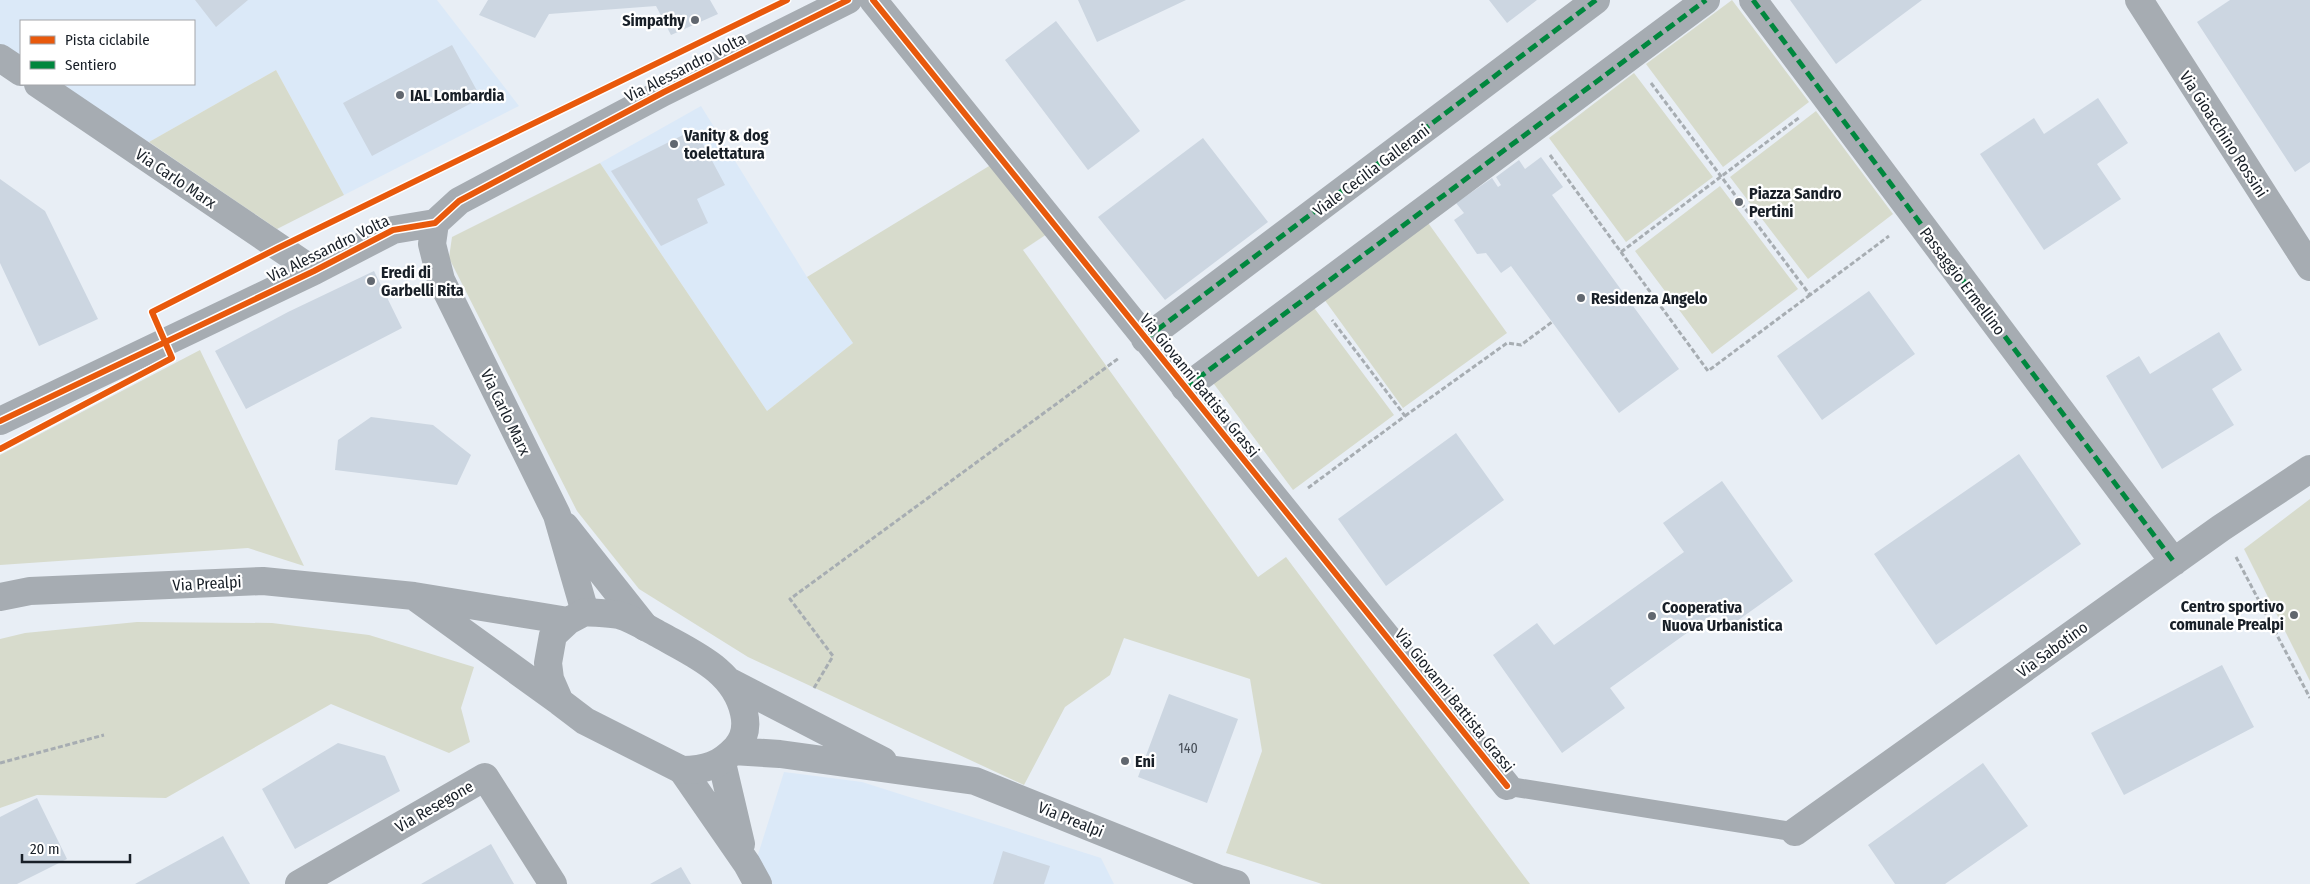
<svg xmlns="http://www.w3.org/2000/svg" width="2310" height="884" font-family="'Fira Sans Condensed',sans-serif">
  <rect width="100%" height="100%" fill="#e8eef5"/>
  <!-- built -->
  <path fill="#dbe9f8" d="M0,0h437l82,106 -175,89 -68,-125 -127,72 -94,-58h139v-63h-173v42l-21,-13z
    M701,106l106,171 46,66 -86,68 -167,-248z
    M784,772l78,10 239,76 13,26h-345l-13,-23z"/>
  <!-- green -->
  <path fill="#d7dbcc" d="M1732,0l77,102 -86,65 -77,-103z
    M276,70l68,125 -67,34 -128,-87z
    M1634,73l79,104 -87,65 -77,-104z
    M1816,111l77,103 -85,65 -78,-102z
    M600,163l167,248 86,-68 -46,-66 187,-114 53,71 -24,16 235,327 28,-20 244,327h-208l-96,-31 36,-102 -12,-72 -126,-41 -14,37 -45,32 -41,78 -276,-128 -109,-68 -62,-78 -128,-253 3,-21z
    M1720,186l78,103 -86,65 -77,-103z
    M1426,220l81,113 -104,75 -82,-113z
    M1312,305l82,110 -101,75 -82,-110z
    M200,350l104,216 -56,-18 -248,17v-110z
    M2310,499v182l-66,-132z
    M137,622l135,1 97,12 105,32 -13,41 9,34 -21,11 -118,-49 -165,94 -129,-3 -37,13v-169l25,-6z"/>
  <!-- building -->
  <path fill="#ccd6e1" d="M195,0h53l-32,27z
    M488,0h222l8,14 -47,21 -15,-29 -107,8 -14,24 -56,-23z
    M1078,0h108l-89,42z
    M1489,0h48l-30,23z
    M1790,0h132l-86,64z
    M2230,0h80v162l-15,10 -98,-150z
    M1056,21l84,110 -52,39 -83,-110z
    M452,45l29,53 -109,58 -29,-53z
    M2098,98l30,45 -31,21 24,35 -77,51 -64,-96 54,-36 10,16z
    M695,129l30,56 -28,14 11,24 -47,23 -50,-75z
    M1203,138l65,84 -103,78 -67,-83z
    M1541,157l22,30 -11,8 127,174 -60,44 -108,-147 -10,7 -15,-20 -9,1 -23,-34 10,-7 -8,-10 36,-25 6,9 3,-2 -5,-8 23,-17 6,9z
    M0,179l45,32 53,108 -59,27 -39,-83z
    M374,271l28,57 -156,81 -31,-58 73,-39z
    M1869,291l46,63 -93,66 -45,-64z
    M2219,332l23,38 -30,19 22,36 -72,44 -56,-93 33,-20 11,18z
    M371,417l62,8 38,30 -14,30 -122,-15 3,-30z
    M1456,433l48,67 -118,86 -48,-67z
    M2019,454l62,90 -145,101 -62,-91z
    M1722,481l71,100 -63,45 -11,-16 -109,78 15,20 -63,45 -69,-98 44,-32 17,22 130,-93 -21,-29z
    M2222,665l32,62 -130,68 -33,-62z
    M1169,694l69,25 -31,84 -69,-26z
    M338,743l47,13 15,35 -105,58 -33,-60z
    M1983,763l45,63 -83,58h-50l-27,-39z
    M37,798l30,61 -50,25h-17v-67z
    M223,836l27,48h-115z
    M491,844l23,40h-93z
    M1003,851l47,15 -6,18h-51z
    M681,867l10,17h-41z"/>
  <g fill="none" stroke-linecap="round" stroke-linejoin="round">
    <!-- path -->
    <path stroke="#a7adb2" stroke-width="3" stroke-dasharray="5 2.5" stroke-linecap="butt" d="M1651,83l159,212 79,-59
      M1550,155l158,216 102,-76
      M1621,252l179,-135
      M1405,416l102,-73 14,2 31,-23
      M1308,488l97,-72 -73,-96
      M2236,557l74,141
      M814,688l19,-32 -43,-57 329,-241
      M0,763l104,-28"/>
    <!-- service -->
    <path stroke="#a6acb2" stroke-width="19" d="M1507,786l288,46"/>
    <!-- minor -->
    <path stroke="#a6acb2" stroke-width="28" d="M873,0l634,786
      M1753,0l421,562
      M2139,0l171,267
      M0,58l21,14
      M38,84l276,187
      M435,223l-3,21 9,36 116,235 28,97
      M1145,339l451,-339
      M1185,388l521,-388
      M0,421l314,-150 79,-41 42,-7 24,-22 205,-109 184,-92
      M565,526l80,101
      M722,763l19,81
      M682,770l65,94 11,20
      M1795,832l426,-304 89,-59
      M299,884l186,-107 68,107"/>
    <!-- tertiary -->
    <path stroke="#a6acb2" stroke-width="28" d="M0,597l30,-6 233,-10 151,15 154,25
      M419,600l141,102
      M585,612c11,1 23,1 34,3 14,4 28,13 41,20 34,19 75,36 84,78 3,13 1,25 -8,35 -16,17 -30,22 -54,22l-97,-49 -25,-19 -10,-23 -2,-16 5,-28 15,-14z
      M730,682l153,79
      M733,751l47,3 195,27 244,98 17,5"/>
    <!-- quiet -->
    <path stroke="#00873e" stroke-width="5" stroke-dasharray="10 5" stroke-linecap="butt" d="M1753,0l421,562
      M1145,339l451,-339
      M1185,388l521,-388"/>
    <defs>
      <path id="cycleway" d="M873,0l634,786
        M0,421l314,-150 79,-41 42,-7 24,-22 205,-109 184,-92
        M0,449l172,-91 -20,-46 126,-64 509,-248"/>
    </defs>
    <!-- cycleway casing -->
    <use href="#cycleway" stroke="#fff" stroke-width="9"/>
    <!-- cycleway -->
    <use href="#cycleway" stroke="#e8590c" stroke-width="6"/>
  </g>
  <!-- markers -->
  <g fill="#61676f" stroke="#fff" stroke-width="2">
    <circle cx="695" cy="20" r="5"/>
    <circle cx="400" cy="95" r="5"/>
    <circle cx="674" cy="144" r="5"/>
    <circle cx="1739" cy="202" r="5"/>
    <circle cx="371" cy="281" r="5"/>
    <circle cx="1581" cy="298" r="5"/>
    <circle cx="2294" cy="615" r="5"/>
    <circle cx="1652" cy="616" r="5"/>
    <circle cx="1125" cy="761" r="5"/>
  </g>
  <g text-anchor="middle" stroke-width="4.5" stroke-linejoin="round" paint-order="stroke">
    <!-- number labels -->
    <g font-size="14" fill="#474f58">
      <text x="1188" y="753">140</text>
    </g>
    <!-- poi labels -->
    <g font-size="16" font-weight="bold" fill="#181f27" stroke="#fff" text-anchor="start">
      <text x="685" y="26" text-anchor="end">Simpathy</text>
      <text x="410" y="101">IAL Lombardia</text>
      <text x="684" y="141">Vanity &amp; dog<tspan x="684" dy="18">toelettatura</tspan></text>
      <text x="1749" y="199">Piazza Sandro<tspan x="1749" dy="18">Pertini</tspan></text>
      <text x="381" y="278">Eredi di<tspan x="381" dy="18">Garbelli Rita</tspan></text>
      <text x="1591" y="304">Residenza Angelo</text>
      <text x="2284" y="612" text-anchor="end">Centro sportivo<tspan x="2284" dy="18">comunale Prealpi</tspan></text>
      <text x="1662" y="613">Cooperativa<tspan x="1662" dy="18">Nuova Urbanistica</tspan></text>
      <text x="1135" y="767">Eni</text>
    </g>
    <!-- street labels -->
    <g font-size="16" fill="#181f27" stroke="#fff">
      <text transform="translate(685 67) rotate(-27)" y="6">Via Alessandro Volta</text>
      <text transform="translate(2224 134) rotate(57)" y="6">Via Gioacchino Rossini</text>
      <text transform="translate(1371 170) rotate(-37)" y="6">Viale Cecilia Gallerani</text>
      <text transform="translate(176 178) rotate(34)" y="6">Via Carlo Marx</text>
      <text transform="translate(328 248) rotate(-26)" y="6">Via Alessandro Volta</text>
      <text transform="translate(1963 281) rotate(53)" y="6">Passaggio Ermellino</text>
      <text transform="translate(1200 385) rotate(51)" y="6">Via Giovanni Battista Grassi</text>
      <text transform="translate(506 412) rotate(64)" y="6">Via Carlo Marx</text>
      <text transform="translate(207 583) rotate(-3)" y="6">Via Prealpi</text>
      <text transform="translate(2052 649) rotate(-36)" y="6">Via Sabotino</text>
      <text transform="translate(1455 700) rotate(51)" y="6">Via Giovanni Battista Grassi</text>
      <text transform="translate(434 806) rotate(-30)" y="6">Via Resegone</text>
      <text transform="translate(1071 819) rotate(22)" y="6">Via Prealpi</text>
    </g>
  </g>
  <!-- legend -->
  <rect x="20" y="20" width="175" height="65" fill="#ffffff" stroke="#a3a5a9"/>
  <rect x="30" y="36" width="25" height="8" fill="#e8590c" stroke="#a3a5a9"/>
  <text x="65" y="45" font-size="15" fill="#181f27">Pista ciclabile</text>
  <rect x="30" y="61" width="25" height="8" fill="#00873e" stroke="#a3a5a9"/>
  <text x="65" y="70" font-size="15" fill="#181f27">Sentiero</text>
  <!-- scale -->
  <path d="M22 854v8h108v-8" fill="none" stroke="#181f27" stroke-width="2.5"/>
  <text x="30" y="854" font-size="15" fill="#181f27" stroke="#ffffff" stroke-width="4" paint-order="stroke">20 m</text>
</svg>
